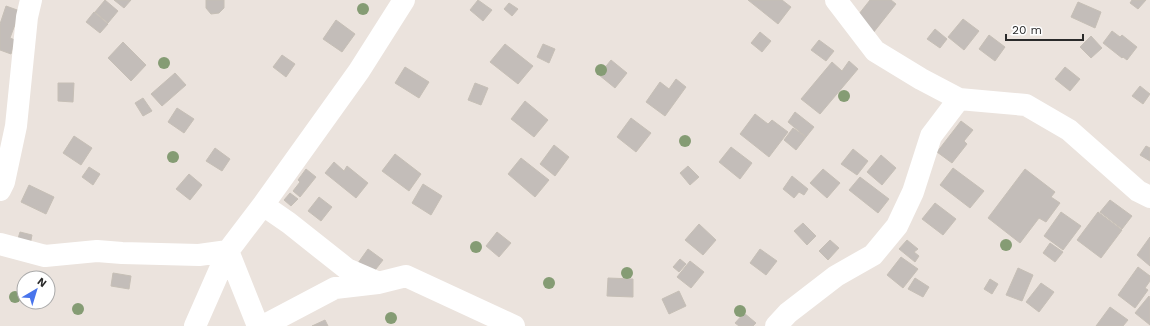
<svg xmlns="http://www.w3.org/2000/svg" width="1150" height="326" font-family="'Work Sans',sans-serif">
  <rect width="100%" height="100%" fill="#ebe3dd"/>
  <!-- building -->
  <path fill="#c3bdb9" stroke="#c6bfb6" d="M105,0l13,11 -10,12 -13,-11z
    M114,0h17l-7,8z
    M206,0h18v8l-5,5 -8,1 -5,-6z
    M478,0l14,10 -9,11 -13,-11z
    M748,0h34l9,7 -13,17z
    M870,0h21l5,4 -23,29 -18,-14z
    M1132,0h14l-8,9 -8,-6z
    M1078,2l23,10 -6,16 -24,-11z
    M509,3l9,6 -6,7 -8,-7z
    M6,6l14,5 -10,27 5,2 -4,14 -11,-4v-26z
    M94,12l14,12 -8,9 -14,-11z
    M963,19l16,12 -15,19 -16,-13z
    M336,20l19,14 -13,18 -19,-13z
    M935,29l12,10 -7,9 -13,-9z
    M1112,31l8,6 2,-2 15,12 -10,13 -4,-3 -1,1 -19,-15z
    M760,32l11,9 -9,11 -11,-9z
    M989,35l16,12 -10,14 -16,-12z
    M1091,36l11,12 -11,10 -11,-11z
    M819,40l15,11 -8,10 -15,-11z
    M123,42l23,23 -15,16 -23,-23z
    M505,44l28,22 -15,18 -28,-22z
    M543,44l12,5 -6,14 -12,-6z
    M282,55l13,9 -9,13 -13,-10z
    M611,60l16,13 -12,15 -16,-13z
    M849,61l9,8 -38,45 -19,-15 31,-37 10,9z
    M405,67l24,15 -10,16 -24,-15z
    M1065,67l15,12 -10,12 -15,-12z
    M175,73l11,12 -24,21 -11,-12z
    M676,79l10,8 -21,29 -19,-14 14,-20 9,7z
    M58,83h16l-1,19 -15,-1z
    M475,83l13,5 -7,17 -13,-5z
    M1140,86l10,8 -7,10 -11,-8z
    M143,98l9,13 -9,5 -8,-13z
    M525,101l23,19 -14,17 -23,-18z
    M177,108l17,11 -10,14 -16,-11z
    M795,112l19,15 -8,10 -18,-15z
    M755,114l13,10 4,-4 16,12 -19,25 -29,-23z
    M631,118l20,15 -15,19 -19,-15z
    M961,121l12,9 -9,11 3,3 -15,19 -15,-11z
    M793,128l13,9 -10,13 -12,-10z
    M74,136l18,12 -11,17 -18,-12z
    M554,145l15,12 -14,19 -15,-12z
    M1146,146l4,2v13l-10,-6z
    M731,147l21,16 -12,16 -21,-17z
    M215,148l15,11 -8,12 -16,-10z
    M853,149l15,12 -11,14 -16,-11z
    M395,154l26,20 -12,17 -27,-20z
    M881,155l15,13 -14,17 -15,-13z
    M521,158l28,22 -14,17 -27,-23z
    M334,162l10,9 3,-5 21,17 -12,15 -31,-25z
    M688,166l11,11 -9,8 -10,-12z
    M89,167l11,7 -7,11 -11,-8z
    M953,168l31,23 -14,17 -30,-23z
    M306,169l10,8 -16,20 -7,-6 7,-9 -2,-2z
    M823,169l17,14 -13,15 -17,-15z
    M1025,169l30,23 -4,5 9,6 -14,19 -7,-4 -19,25 -32,-25z
    M189,174l13,11 -12,15 -14,-11z
    M792,176l16,13 -4,6 -5,-3 -5,6 -11,-9z
    M860,177l29,22 -11,14 -29,-23z
    M423,184l19,12 -11,19 -19,-12z
    M29,185l25,12 -8,17 -25,-12z
    M290,193l8,6 -7,7 -7,-6z
    M319,197l13,10 -11,14 -13,-10z
    M1110,200l22,16 -10,13 -22,-17z
    M935,203l21,16 -13,16 -21,-16z
    M1061,212l20,14 -18,24 -19,-14z
    M1098,212l24,18 -21,28 -24,-18z
    M803,223l13,13 -9,9 -13,-14z
    M699,224l17,16 -13,15 -18,-15z
    M20,232l12,3 -2,10 -13,-3z
    M497,232l14,11 -12,14 -13,-11z
    M1150,237v29l-13,-11z
    M830,240l9,8 -11,12 -9,-9z
    M907,240l11,9 -4,3 5,4 -4,6 -16,-13z
    M1050,243l13,9 -8,10 -12,-9z
    M368,249l15,11 -11,14 -14,-11z
    M760,249l17,12 -11,14 -16,-12z
    M901,257l17,12 -15,19 -16,-13z
    M680,259l6,5 -7,8 -6,-5z
    M690,261l14,11 -13,16 -14,-11z
    M1138,267l12,9v5l-5,7 3,2 -13,18 -17,-13z
    M1018,268l15,7 -11,26 -16,-6z
    M113,273l18,3 -2,13 -18,-3z
    M608,278l25,1v18l-26,-1z
    M915,278l14,9 -6,10 -15,-8z
    M990,279l8,5 -6,10 -8,-5z
    M1041,283l13,9 -15,20 -13,-10z
    M679,291l7,15 -17,8 -7,-15z
    M1149,296l1,2v27l-15,-12z
    M1110,307l18,13 -5,6h-27z
    M744,313l12,10 -3,3h-14l-4,-3z
    M325,320l3,6h-16z"/>
  <g fill="none" stroke-linecap="round" stroke-linejoin="round">
    <!-- minor -->
    <path stroke="#fff" stroke-width="22" d="M836,0l39,51 46,28 38,20 67,6 43,25 69,61 12,6
      M0,190l4,-8 12,-56 11,-109 4,-17
      M263,205l26,18 58,46 30,13
      M0,244l45,12 52,-5 25,2 77,2 29,-4 30,75
      M195,326l33,-75 35,-46 96,-134 45,-71
      M263,326l72,-38 43,-5 28,-7 108,50
      M776,326l12,-13 48,-37 37,-21 24,-29 16,-34 18,-56 28,-37"/>
  </g>
  <!-- trees -->
  <g fill="#859c74">
    <circle cx="363" cy="9" r="6"/>
    <circle cx="164" cy="63" r="6"/>
    <circle cx="601" cy="70" r="6"/>
    <circle cx="844" cy="96" r="6"/>
    <circle cx="685" cy="141" r="6"/>
    <circle cx="173" cy="157" r="6"/>
    <circle cx="1006" cy="245" r="6"/>
    <circle cx="476" cy="247" r="6"/>
    <circle cx="627" cy="273" r="6"/>
    <circle cx="549" cy="283" r="6"/>
    <circle cx="15" cy="297" r="6"/>
    <circle cx="78" cy="309" r="6"/>
    <circle cx="740" cy="311" r="6"/>
    <circle cx="391" cy="318" r="6"/>
  </g>
  <!-- north arrow -->
  <g transform="translate(36 290) rotate(38)"><circle r="19" fill="#ffffff" stroke="#aaaaaa"/>
  <path d="M0-3L7 15L0 10L-7 15Z" fill="#4874ec"/>
  <text y="-6" font-size="11" font-weight="bold" text-anchor="middle" fill="#2a2a2a">N</text>
  </g>
  <!-- scale -->
  <path d="M1006 34v6h77v-6" fill="none" stroke="#2a2a2a" stroke-width="2"/>
  <text x="1012" y="34" font-size="12" fill="#2a2a2a" stroke="#ffffff" stroke-width="3" paint-order="stroke">20 m</text>
</svg>
